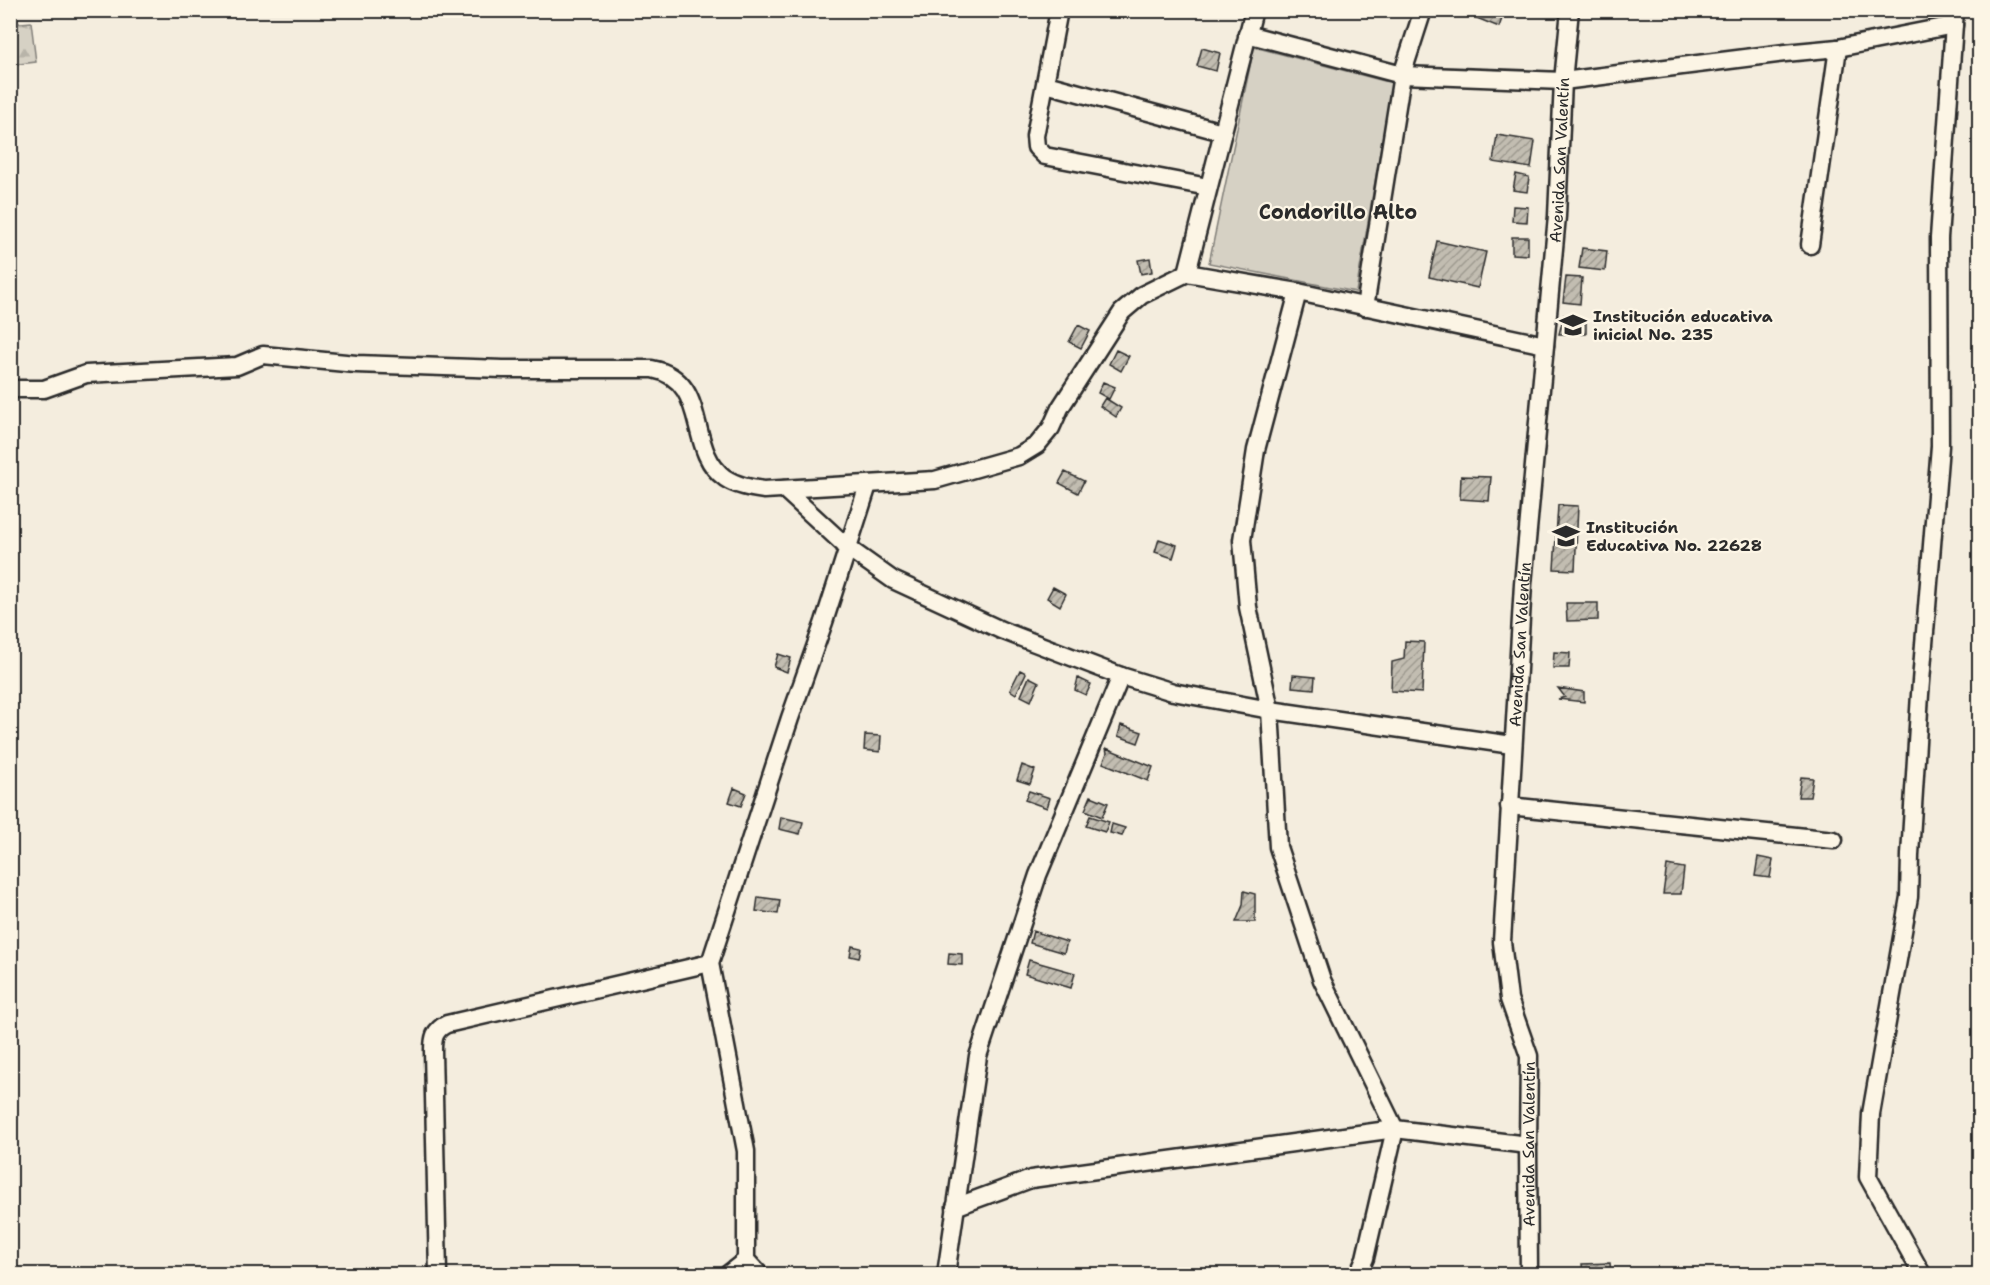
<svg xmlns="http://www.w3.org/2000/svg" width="1990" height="1285" font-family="'Shantell Sans',sans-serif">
  <defs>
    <pattern id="forest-firs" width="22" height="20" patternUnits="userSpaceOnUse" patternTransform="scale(1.5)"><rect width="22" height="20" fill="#d6d1c4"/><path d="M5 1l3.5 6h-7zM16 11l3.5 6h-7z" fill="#b8b4a9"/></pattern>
    <pattern id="building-hatch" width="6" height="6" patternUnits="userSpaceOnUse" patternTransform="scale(1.5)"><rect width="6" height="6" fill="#c2bdb1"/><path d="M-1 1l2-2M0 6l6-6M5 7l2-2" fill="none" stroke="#9e9a90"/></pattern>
  </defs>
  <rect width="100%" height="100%" fill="#f4edde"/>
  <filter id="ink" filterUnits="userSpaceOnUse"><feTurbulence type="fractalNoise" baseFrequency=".0167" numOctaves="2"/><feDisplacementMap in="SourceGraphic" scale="12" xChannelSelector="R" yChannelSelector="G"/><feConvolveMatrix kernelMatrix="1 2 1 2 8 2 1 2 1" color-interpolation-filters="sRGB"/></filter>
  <g filter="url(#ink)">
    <!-- forest -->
    <path fill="url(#forest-firs)" stroke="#807e78" stroke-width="1.5" d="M31,22l5,40 -25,3v-41z"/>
    <!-- green -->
    <path fill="#d6d1c4" stroke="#807e78" stroke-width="1.5" d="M1254,47l138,36 -36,209 -147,-29z"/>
    <!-- building -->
    <path fill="url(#building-hatch)" stroke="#2b2b2b" stroke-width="1.5" d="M1457,10h48l-6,17z
      M1202,48l18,5 -4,18 -19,-5z
      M1497,135l38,6 -4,27 -38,-6z
      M1516,174l13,3 -2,15 -14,-2z
      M1513,206l15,1 -1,15 -15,-1z
      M1512,237h16v18l-16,-1z
      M1437,241l49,11 -8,36 -49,-11z
      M1582,248l25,3 -2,20 -26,-3z
      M1150,258l2,14 -11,2 -3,-14z
      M1566,277l16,1 -2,26 -17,-2z
      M1564,315l22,6v13h-27z
      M1078,325l12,6 -9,17 -12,-6z
      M1116,350l13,6 -8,15 -12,-7z
      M1103,382l12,5 -6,12 -11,-6z
      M1105,398l16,10 -5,9 -16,-11z
      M1065,472l19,9 -6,12 -19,-10z
      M1461,476l30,1 -2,24 -29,-2z
      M1558,505l20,1 -3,64 -21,-1z
      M1159,539l18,6 -4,13 -18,-6z
      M1053,587l13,7 -6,12 -13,-8z
      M1566,603h32v17l-31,1z
      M1405,641l19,1 -2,51 -31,-2 1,-29 12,-3z
      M1554,652l16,1 -1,15h-16z
      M778,654l13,4 -4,14 -13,-5z
      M1020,670l6,3 -10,21 -6,-4z
      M1293,675l22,2 -1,12 -22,-2z
      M1029,677l10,5 -8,19 -10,-5z
      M1078,678l13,6 -5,11 -11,-5z
      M1558,688l26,4v10l-26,-3 7,-2z
      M1121,725l21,7 -4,11 -20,-7z
      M865,735l16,1 -1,16 -16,-2z
      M1106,748l47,19 -5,14 -45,-18 4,-10z
      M1022,765l13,5 -5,14 -13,-4z
      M1801,777l12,1 -3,19h-12z
      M734,788l12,5 -5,13 -12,-4z
      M1029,791l21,7 -3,10 -22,-8z
      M1091,796l17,7 -6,14 -17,-7z
      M1090,816l19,6 -4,10 -19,-6z
      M781,817l22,5 -3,12 -21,-5z
      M1112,824l13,4 -3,8 -12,-3z
      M1758,857l15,3 -3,18 -15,-2z
      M1667,865l17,3 -3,26h-18z
      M1244,891l11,3v28h-19l7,-17z
      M758,897l22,3 -2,14 -22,-3z
      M1033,931l34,11 -3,11 -34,-10z
      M852,946l9,2 -2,10 -9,-2z
      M949,953l13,1v11l-14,-1z
      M1029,960l46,13 -4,15 -46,-14z
      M1610,1263l1,11h-28l-1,-10z"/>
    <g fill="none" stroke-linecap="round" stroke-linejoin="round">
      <defs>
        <g id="minor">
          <path d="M1059,10l-24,126 1,11 9,9 163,31"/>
          <path d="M1247,34l155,41 161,6 222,-28 53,-5 116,-23"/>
          <path d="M1046,84l176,48"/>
          <path d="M1810,245l28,-197"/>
          <path d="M1187,273l67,-263"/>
          <path d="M1298,292l-42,158 -14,90 6,67 22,103 8,137 44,133 73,149 -30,129 -7,16"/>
          <path d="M1365,307l37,-232 21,-65"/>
          <path d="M10,389h34l42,-15 151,-8 26,-11 93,9 147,5h149c59,11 33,81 73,109 12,8 26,10 39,12l171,-10 84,-24 18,-11 14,-17 9,-20 62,-96 20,-17 45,-22 111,19 247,53"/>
          <path d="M784,489l64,59 45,32 108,50 120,46 52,16 97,18 242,35"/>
          <path d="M1509,806l325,34"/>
          <path d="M955,1207l76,-28 364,-50 133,16"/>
          <path d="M438,1274l-5,-223c0,-13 1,-21 14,-27l263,-61"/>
          <path d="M728,1274l18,-14"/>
          <path d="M759,1274l-13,-14v-109l-36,-188 80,-245 34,-96 44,-137"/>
          <path d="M946,1274l32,-218 60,-181 83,-199"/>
          <path id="s1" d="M1529,1274l-1,-129 1,-89 -20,-57 -7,-57 21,-358 34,-368 6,-135 7,-71"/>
          <path d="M1922,1274l-54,-97 3,-63 38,-217 1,-42 10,-161 20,-248 -1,-208 16,-228"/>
        </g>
      </defs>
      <!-- minor casing -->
      <use href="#minor" stroke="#2b2b2b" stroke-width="21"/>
      <!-- minor -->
      <use href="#minor" stroke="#fcf5e5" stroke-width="16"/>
    </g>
  </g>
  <!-- icons -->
  <defs>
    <symbol id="school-bare" viewBox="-9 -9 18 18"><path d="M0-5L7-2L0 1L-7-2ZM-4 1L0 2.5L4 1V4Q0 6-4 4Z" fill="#2b2b2b" stroke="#fcf5e5" stroke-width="2.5" paint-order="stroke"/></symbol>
  </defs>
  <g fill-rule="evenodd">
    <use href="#school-bare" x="1554" y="306" width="38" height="38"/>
    <use href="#school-bare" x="1547" y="517" width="38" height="38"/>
  </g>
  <g text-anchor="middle" stroke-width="4.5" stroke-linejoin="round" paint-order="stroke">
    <!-- street labels -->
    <g font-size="16" fill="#2b2b2b" stroke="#fcf5e5">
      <text dy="6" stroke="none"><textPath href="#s1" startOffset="1120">Avenida San Valentín</textPath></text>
      <text dy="6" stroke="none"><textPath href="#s1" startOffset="634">Avenida San Valentín</textPath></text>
      <text dy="6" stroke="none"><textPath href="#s1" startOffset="130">Avenida San Valentín</textPath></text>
    </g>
    <!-- poi labels -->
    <g font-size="16" font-weight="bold" fill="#2b2b2b" stroke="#fcf5e5" text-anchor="start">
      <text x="1593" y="322">Institución educativa<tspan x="1593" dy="18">inicial No. 235</tspan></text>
      <text x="1586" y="533">Institución<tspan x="1586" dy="18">Educativa No. 22628</tspan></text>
    </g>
    <!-- quarter labels -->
    <g font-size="20" font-weight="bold" fill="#2b2b2b" stroke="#fcf5e5">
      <text x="1338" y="219">Condorillo Alto</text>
    </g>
  </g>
  <!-- margin -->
  <rect width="1990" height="1285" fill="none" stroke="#fcf5e5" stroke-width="36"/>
  <rect x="18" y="18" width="1954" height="1249" fill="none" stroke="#2b2b2b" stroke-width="2" filter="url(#ink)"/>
</svg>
